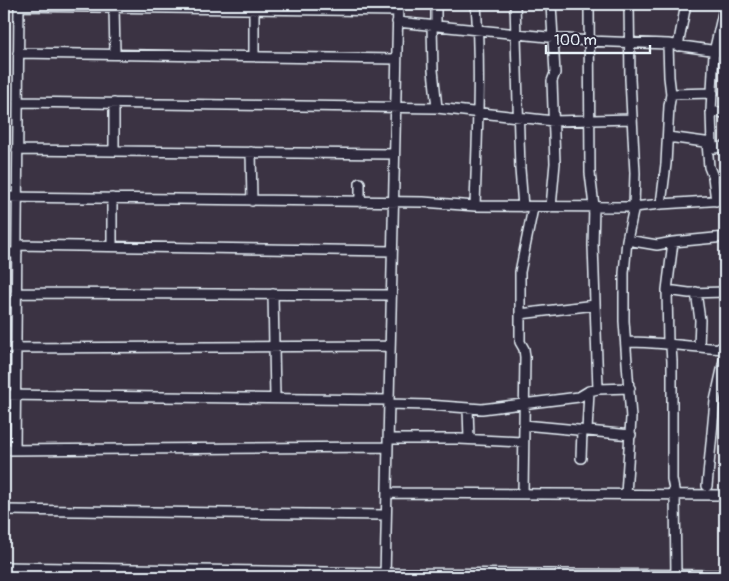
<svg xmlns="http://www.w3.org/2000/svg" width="729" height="581" font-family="Pangolin,sans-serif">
  <rect width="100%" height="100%" fill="#3b3343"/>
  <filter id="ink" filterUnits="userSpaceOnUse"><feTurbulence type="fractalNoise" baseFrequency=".02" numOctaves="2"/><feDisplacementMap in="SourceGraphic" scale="10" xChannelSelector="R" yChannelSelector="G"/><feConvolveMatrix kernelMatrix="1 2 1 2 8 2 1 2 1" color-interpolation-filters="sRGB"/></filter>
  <g filter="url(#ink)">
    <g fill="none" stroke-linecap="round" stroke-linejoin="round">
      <defs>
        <path id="minor" d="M515,4l5,165 3,38
          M725,4l-11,48 -3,59 1,35 2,2 11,-1
          M19,6l379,5
          M114,7l1,47
          M254,9v47
          M397,22l191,19 80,3 57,8
          M432,26l1,44 4,38
          M436,26v-22
          M678,46l8,-42
          M18,53l378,6
          M671,94l42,-1
          M18,102l419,6 116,13 79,-2
          M114,103v48
          M711,111l14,2
          M668,137l44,6
          M707,143l2,24 4,10 3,24
          M17,150l377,4
          M251,152l1,49
          M4,197l419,5 52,4 159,1 27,-3 64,-4
          M112,198v48
          M360,202v-19
          M661,204l5,-40 3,-58 2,-12 -2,-17 -1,-33
          M475,206c2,-67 6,-135 1,-202
          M551,207l4,-44 -3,-82 3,-8 -4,-69
          M627,240l30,5 16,-3 52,-5
          M673,242l-6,48 1,53 3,4 1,14v118l3,16 1,80
          M17,245l375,6
          M4,253h13
          M667,290l22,3 36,-1
          M696,292l4,28 -1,27
          M16,293l375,2
          M273,294l2,104
          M4,302h12
          M520,314l75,-9
          M626,342c34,0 66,5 99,7
          M4,348l386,-2
          M598,389l32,-1
          M4,395l385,5
          M389,404l39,1 54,4 97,-12 10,-6
          M468,408l1,31
          M524,425l107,10
          M587,431l2,-40 9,-2 -5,-144 1,-39 -4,-33 -1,-169
          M388,439h71l64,3
          M4,450l384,-3
          M15,450l4,-446
          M581,458l1,-27
          M707,486l8,-85 10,-45
          M387,493l338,2
          M523,494l2,-137 -1,-8 -4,-7v-70l13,-64
          M626,494l5,-76 -7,-97v-48l3,-33 7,-33 1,-34 -5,-94 -1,-75
          M4,510l382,5
          M4,567l381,6 340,2
          M385,577l13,-573"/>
      </defs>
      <!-- minor casing -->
      <use href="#minor" stroke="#e8f1f8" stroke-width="12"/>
      <!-- minor -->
      <use href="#minor" stroke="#2f2a3d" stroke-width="9"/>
    </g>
  </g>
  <!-- margin -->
  <rect width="729" height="581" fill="none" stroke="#2f2a3d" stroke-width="20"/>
  <rect x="10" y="10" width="709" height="561" fill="none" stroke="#e8f1f8" stroke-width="2" filter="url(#ink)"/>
  <!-- scale -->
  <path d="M546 45v8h104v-8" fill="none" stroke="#e8f1f8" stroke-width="2.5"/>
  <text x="554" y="45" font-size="15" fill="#e8f1f8" stroke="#2f2a3d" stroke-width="4" paint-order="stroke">100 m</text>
</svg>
